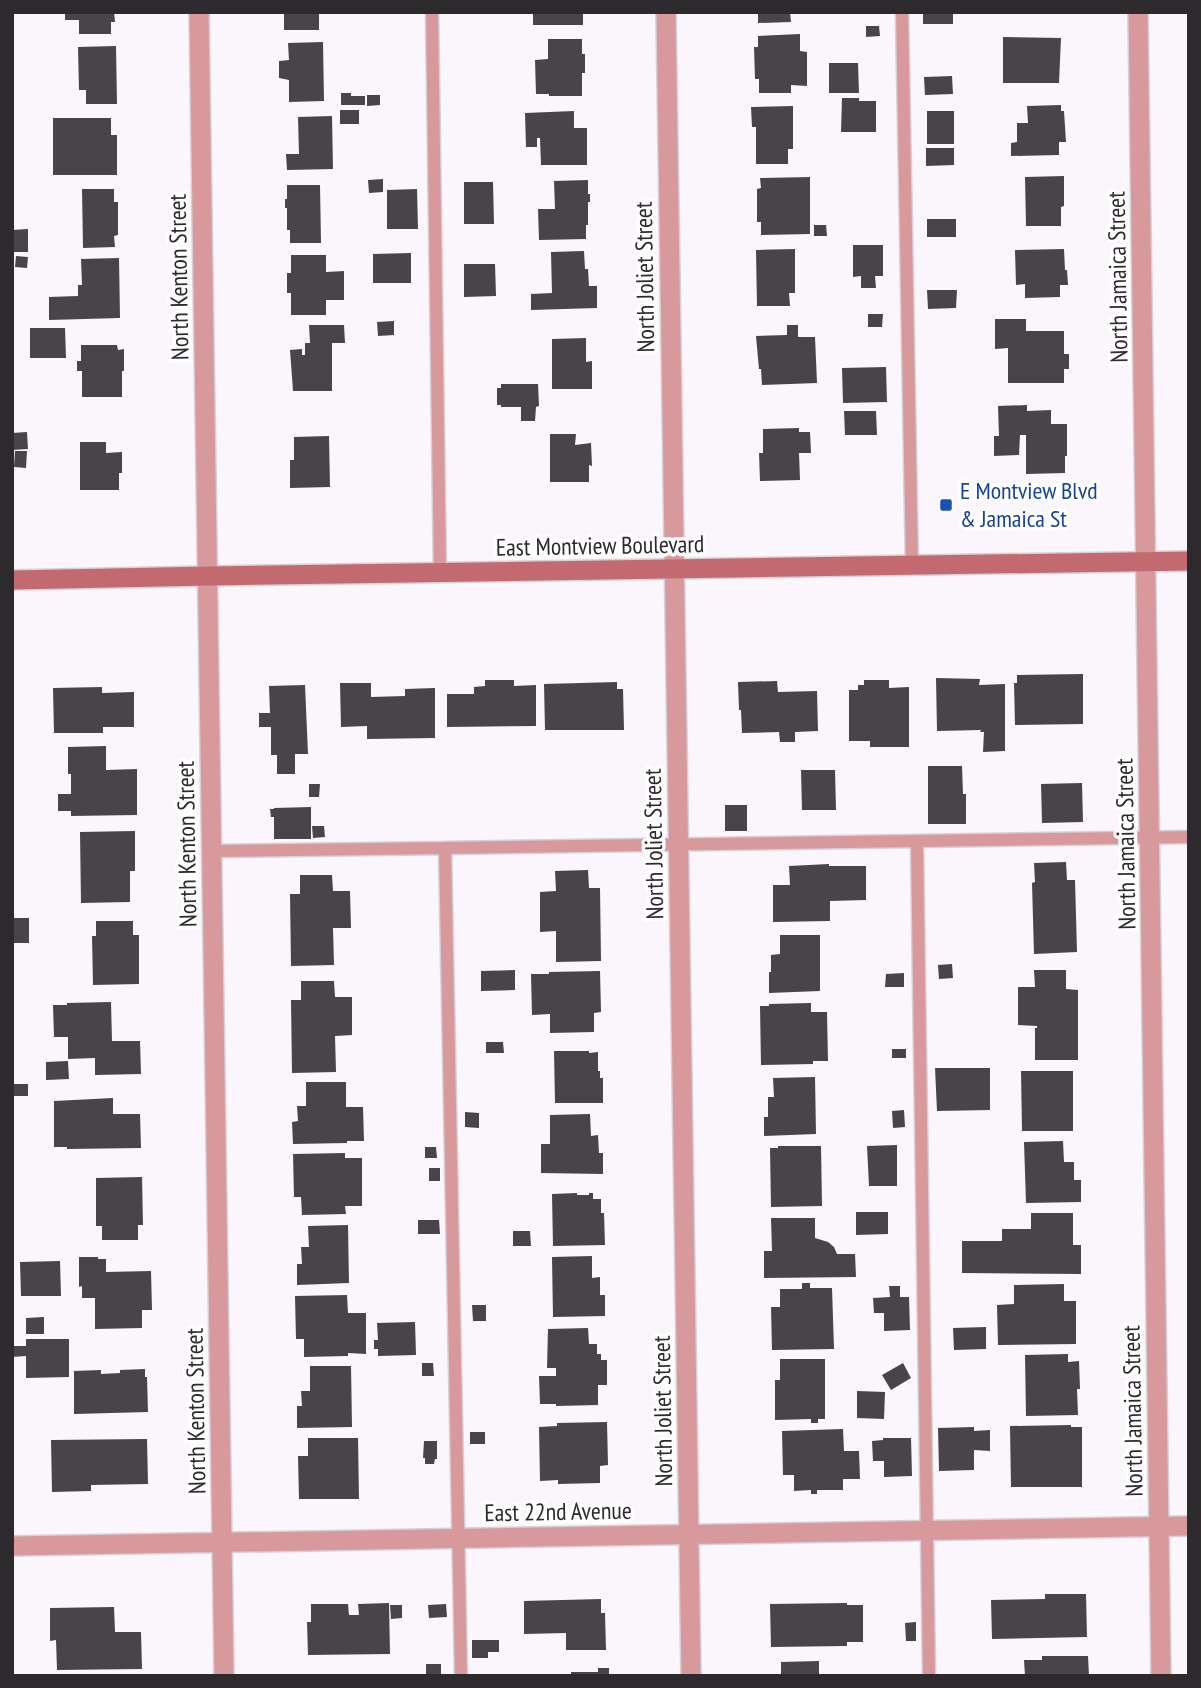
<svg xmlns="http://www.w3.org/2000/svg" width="1201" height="1688" font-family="'PT Sans Narrow',sans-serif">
  <rect width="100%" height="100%" fill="#fbf5fc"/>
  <!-- building -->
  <path fill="#494448" d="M65,12h49l1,10h-4v12h-32v-14h-14z
    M284,12h35v18h-35z
    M533,12h50v13h-50z
    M758,12h32l1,10 -33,1z
    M923,12h30v12h-30z
    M866,26h13l1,10 -14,1z
    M800,34v17l7,1v34l-16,-1v8h-32v-14h-4l-1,-32h4v-11z
    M1003,37l58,1 -2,45h-56z
    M548,39h34v15h3v19h-3v23h-33v-2h-13l-1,-34 13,-1z
    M323,42l1,59 -35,1v-22l-10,-2v-17l10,-1 -1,-17z
    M116,46l1,58h-31v-14h-7l-1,-43z
    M829,63h29l1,30h-30z
    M952,76l1,18 -28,1 -1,-18z
    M341,93h10v3h14v9h-24z
    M367,95h13v10l-13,1z
    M842,98h17v3h17v31h-35z
    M1061,105v6h3l2,31h-7v13l-48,1v-13l6,-1v-19h11l-1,-17z
    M793,106v43h-5v15h-32v-37h-4l-1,-20z
    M340,110h19v14h-19z
    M574,111v17h13v37h-46l-1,-27h-3v9h-11l-1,-34z
    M927,111h27v33h-27z
    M332,116l1,53 -46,1 -1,-16h13l-1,-37z
    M53,118h58v17h6v40h-64z
    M926,148h28v17l-28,1z
    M1064,176v30l-3,1v19h-35l-1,-49z
    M810,177v57l-49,1v-13h-4v-33l4,-1 -1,-10z
    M383,179v13l-14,1 -1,-13z
    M588,180v14h2v8h-2v23h-2v14l-47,1 -1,-31h17l-1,-28z
    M464,182h29l1,42h-30z
    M287,185h33l1,58h-31v-13h-3v-22h-2v-9h2z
    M82,189h32v13h4v33l-4,1 1,11 -32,1z
    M417,189l1,40h-31v-39z
    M927,219h29v18h-29z
    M814,225h12l1,11h-13z
    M28,229v23h-16v-22z
    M853,245h30v31h-8l1,12h-15v-12l-8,1z
    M795,249v44h-6l1,13h-33l-1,-56z
    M1064,249l1,21h2l1,15h-8v12l-35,1v-14l-9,1 -1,-35z
    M584,251l1,18h3l1,17h8v22l-66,2v-16l21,-1 -1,-41z
    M411,253v30h-38v-29z
    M291,255h35v17l18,-1v29h-18v15h-35v-22h-4v-20h4z
    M16,256l12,1 -1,11 -12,-1z
    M119,258l1,60 -71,2v-23l29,-1v-11h4l-1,-26z
    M464,264h31l1,32 -32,1z
    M927,290h30l-1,18 -28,1z
    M868,314h15l-1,13h-14z
    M995,319h31v12h38v23h5v15h-5v14h-56v-35l-13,1z
    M394,321v14l-16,1 -1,-14z
    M309,325h35l1,18h-13v48h-39l-3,-41 12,-1v6h3v-12h5z
    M787,325h11v12h17l2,46 -55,2 -1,-16h-2l-3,-33 31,-1z
    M30,328h35l1,30h-36z
    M586,338v24l6,-1v28h-40v-50z
    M81,345h36l1,5 6,-1v22h-2v26h-40v-26h-5v-10h4z
    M886,367l1,35 -44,1 -1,-35z
    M501,384h37l1,22 -3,1 -1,14h-14v-14h-20v-2h-4v-17h4z
    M1027,405v6l24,-1v14h16v32h-2v17l-39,1v-39h-6l-1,20 -25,1v-20h5l-1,-30z
    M844,411h32l1,24h-32z
    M799,428v4h11l1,21h-12l1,27 -40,1 -1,-28h4v-24z
    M27,432l1,17 -16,1v-17z
    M550,434h26l-1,11 16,-2 1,23 -3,-1v17h-39z
    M329,436l1,51 -40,1v-28h4v-23z
    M80,442h26v11l16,-1v21h-3v17h-39z
    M15,451h12l-1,17 -12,-1z
    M1083,674v50l-68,1 -1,-42h3v-8z
    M936,678l44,1 -1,6 26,-1v67l-22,1 1,-20h-4l1,-2 -44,1z
    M485,680h29v6l22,-1v41l-89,1v-33h27v-7l11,-1z
    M864,680h25v8l20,-1v60h-39v-6h-21v-51h9v-5h6z
    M777,681l1,11 39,-1 1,40 -23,1v10h-15l-1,-10 -37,1 -1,-23h-2l-1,-28z
    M617,682v7h6l1,41h-79l-1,-46z
    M340,683h31v14l34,-1v-7l30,-1v50l-68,1v-13l-26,1z
    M305,685l3,69h-13v20h-18v-19h-6v-28h-12v-14h11l-1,-27z
    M102,687v6l32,-1v35h-31v6h-49l-1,-45z
    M106,746v24l31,-1v46l-66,1v-5h-13v-17h13v-20h-3v-27z
    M928,766h34l1,28h3v30h-38z
    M801,770h34l1,40h-34z
    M1082,783l1,39 -41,1 -1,-39z
    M309,784h11l-1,13h-10z
    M725,805h22v26h-22z
    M311,807v32h-37v-22h-3l-1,-8h4v-1z
    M312,826h12l1,11 -12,1z
    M135,831v40h-5v31l-49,1 -1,-71z
    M1066,862l1,18h8l2,72 -43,2 -2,-71 3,-1 -1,-19z
    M829,864v2h37v34l-36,1v20l-57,1v-37h17l-1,-19z
    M588,870l1,18h11l1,73 -45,1v-31l-16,1v-40l16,-1 -1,-20z
    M300,875h32l1,16h17l1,37h-18l1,37 -43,1 -1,-72h10z
    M12,918h17v25h-17z
    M96,921h37v14h6v49l-46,1 -1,-49h4z
    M780,935h40v56l-51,2v-21h2v-17l9,-1z
    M952,964l1,14 -14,1 -1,-14z
    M515,970v20l-34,1v-20z
    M1034,970h32v19l12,1v70h-43v-32h2v-2l-19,-1v-38h17z
    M600,971l1,41 -7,1v19l-44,1v-19l-18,1 -1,-41h18v-2z
    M904,973v14h-19l1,-13z
    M301,981h33l1,16h17v38l-17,1 1,36 -44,1 -1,-73h10z
    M111,1002l1,39h28l1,33 -46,1v-17l-27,1v-22h-14l-1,-32h14v-2z
    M811,1003v9h16l1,49h-15v3l-52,1 -1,-59h9v-2z
    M486,1042h17l1,11h-18z
    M892,1049h14v9h-14z
    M554,1051h35v2l9,-1v19h2v7h3v25h-48z
    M68,1061l1,18 -23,1v-18z
    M935,1068h55v42l-53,1z
    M1021,1071h52v60h-51z
    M815,1077l1,57 -52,2v-19h4v-20h6l-1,-19z
    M306,1082h40v25h17l1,34h-17v2l-54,1 -1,-22 6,-1 -1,-15h9z
    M12,1084h16v12h-16z
    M113,1098v16h27l1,34 -74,1v-2h-13v-46z
    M904,1110l1,17 -12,1 -1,-17z
    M465,1112l14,1v15l-14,-1z
    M590,1114l1,22 7,-1 1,18h4v21l-62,-1v-29h9v-29z
    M1063,1141l1,21h10v18h7v22l-55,1 -2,-61z
    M897,1145v41h-28l-2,-40z
    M778,1146h43l1,60 -51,1 -1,-59h8z
    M425,1147h11l1,11h-12z
    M345,1153v5h17v48h-17l1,8 -44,1 -1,-18h-7l-1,-43z
    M429,1168h11v13h-11z
    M142,1177l1,48h-5v15h-36v-14h-6v-48z
    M577,1193v2h12v-2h4v6h8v14h3l1,32 -52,1 -1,-52z
    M856,1212h32v22l-32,1z
    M1031,1213h42v32h8v29l-119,-1v-32h40v-12h29z
    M771,1218h44v20l13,4 6,5 3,7h18l1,23 -92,1v-27h8z
    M418,1220h21l1,14h-22z
    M348,1225l1,58 -52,2v-21h5l-1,-17h8l-1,-21z
    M513,1231h17l1,15h-18z
    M592,1256v22l8,-1v18h5v21l-52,1 -1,-60z
    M79,1257h19v2h8v13l45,-1 1,39h-10v18l-47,1v-31h-13v-12l-3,1z
    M60,1261l1,35h-40l-1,-34z
    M802,1283h8v5h22l2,61 -62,1 -1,-43h9v-18h22z
    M1064,1284v17h12v43l-78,1 -1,-40 17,-1v-19z
    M889,1286h11v11h9l1,33 -26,1v-18h-10l-1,-15 17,-1z
    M347,1295l1,18h18v41l-18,-1v3l-44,1v-18h-8l-1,-43z
    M472,1305h14v16h-13z
    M44,1317v17h-18v-16z
    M415,1322l1,33 -38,1v-7h-4v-9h4l-1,-17z
    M986,1327v22l-32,1 -1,-22z
    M588,1328l1,16h8v10h4v6h6v25h-9v20l-42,1v-2h-16l-1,-28h17v-8h-9l1,-39z
    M26,1339h43v38l-43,1v-22l-14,1v-11h14z
    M1068,1354v8l11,-1 1,28h-3l1,26 -52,1 -1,-61z
    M780,1359h45v60h-7v4h-7v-4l-36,1v-40h5z
    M422,1363h11l1,13h-12z
    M903,1363l8,15 -20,12 -9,-15z
    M310,1366h41l1,61 -55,1v-22h5l-1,-15h9z
    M145,1369v8h2l1,35 -74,2v-43l27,-1v4l19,-1v-3z
    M857,1391l28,1 -1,27 -27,-1z
    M607,1422l1,43 -8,1v17l-42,1v-4l-18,1 -1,-54 18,-1v-3z
    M1071,1425v2h11v60h-71l-1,-61z
    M974,1427v4l16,-1v21l-16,-1v20l-35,1 -1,-43z
    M843,1429l1,22h15l1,28h-17v11h-26v4h-6v-4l-17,1v-16h-11l-1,-44z
    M470,1432h15v12h-15z
    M308,1438h50l1,61h-60l-1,-43h10z
    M883,1438h28l1,38 -28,1v-16h-11l-1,-20 11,-1z
    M147,1439l1,45 -57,1v6l-39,1 -1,-52z
    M424,1441h13v18h-2l-1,5h-9v-6h-2z
    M1045,1594h41l1,43 -95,2 -1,-39 54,-1z
    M601,1599v14h4l1,37h-40v-17l-42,1v-33z
    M389,1603l1,51 -82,1 -1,-33h4v-18h37l1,11h10l-1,-11z
    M847,1603v2h16v37h-16v4l-76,1 -1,-43z
    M446,1604l1,13 -18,1 -1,-13z
    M390,1605h12v13l-11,1z
    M114,1607l1,25h26l1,37 -85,1 -1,-30 -6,1v-33z
    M916,1622v19h-10l-1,-18z
    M472,1640h27v12h-11v6h-16z
    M1042,1656h46l1,20h-64l-1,-16h18z
    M819,1661v15h-38v-14z
    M426,1664h15v12h-15z
    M598,1668h11v8h-38v-4h27z"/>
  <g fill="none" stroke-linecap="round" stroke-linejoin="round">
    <defs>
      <path id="service" d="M432,12l8,561
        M902,12l10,554
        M917,841l12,835
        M212,851l233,-3
        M461,1676l-16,-828 744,-11"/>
      <path id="minor" d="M199,12l25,1664
        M666,12l25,1664
        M1138,12l23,1664
        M12,1546l1177,-20"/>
      <path id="secondary" d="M12,580l197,-4 980,-15"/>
    </defs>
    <!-- service casing -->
    <use href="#service" stroke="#d6d0d7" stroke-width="15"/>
    <!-- minor casing -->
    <use href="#minor" stroke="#d6d0d7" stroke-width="22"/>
    <!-- secondary casing -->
    <use href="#secondary" stroke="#d6d0d7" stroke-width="22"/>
    <!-- service -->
    <use href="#service" stroke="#d8999c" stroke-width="12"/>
    <!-- minor -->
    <use href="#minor" stroke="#d8999c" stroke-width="19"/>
    <!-- secondary -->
    <use href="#secondary" stroke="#c36a70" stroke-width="19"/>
  </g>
  <!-- markers -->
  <rect fill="#1a4fb4" stroke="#fff" stroke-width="2.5" x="939" y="498" width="14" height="14" rx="3.5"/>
  <g text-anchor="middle" stroke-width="7" stroke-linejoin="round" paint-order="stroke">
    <!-- street labels -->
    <g font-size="24" fill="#2c2a2d" stroke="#fff">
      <text transform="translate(179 277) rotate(-91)" y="8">North Kenton Street</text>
      <text transform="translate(645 277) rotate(-91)" y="8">North Joliet Street</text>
      <text transform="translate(1118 277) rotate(-91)" y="8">North Jamaica Street</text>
      <text transform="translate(600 546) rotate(-1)" y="8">East Montview Boulevard</text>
      <text transform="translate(187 844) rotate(-91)" y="8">North Kenton Street</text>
      <text transform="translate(654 844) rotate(-91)" y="8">North Joliet Street</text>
      <text transform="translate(1126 844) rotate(-91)" y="8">North Jamaica Street</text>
      <text transform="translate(196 1411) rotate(-91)" y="8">North Kenton Street</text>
      <text transform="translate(663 1411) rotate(-91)" y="8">North Joliet Street</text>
      <text transform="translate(1133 1411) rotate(-91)" y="8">North Jamaica Street</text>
      <text transform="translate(558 1512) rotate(-1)" y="8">East 22nd Avenue</text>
    </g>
    <!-- transit labels -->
    <g font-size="24" fill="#164399" stroke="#fff" text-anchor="start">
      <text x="960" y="499">E Montview Blvd<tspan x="960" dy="28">&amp; Jamaica St</tspan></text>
    </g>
  </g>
  <!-- border -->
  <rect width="1201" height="1688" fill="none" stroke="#2c2a2d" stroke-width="28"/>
</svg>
